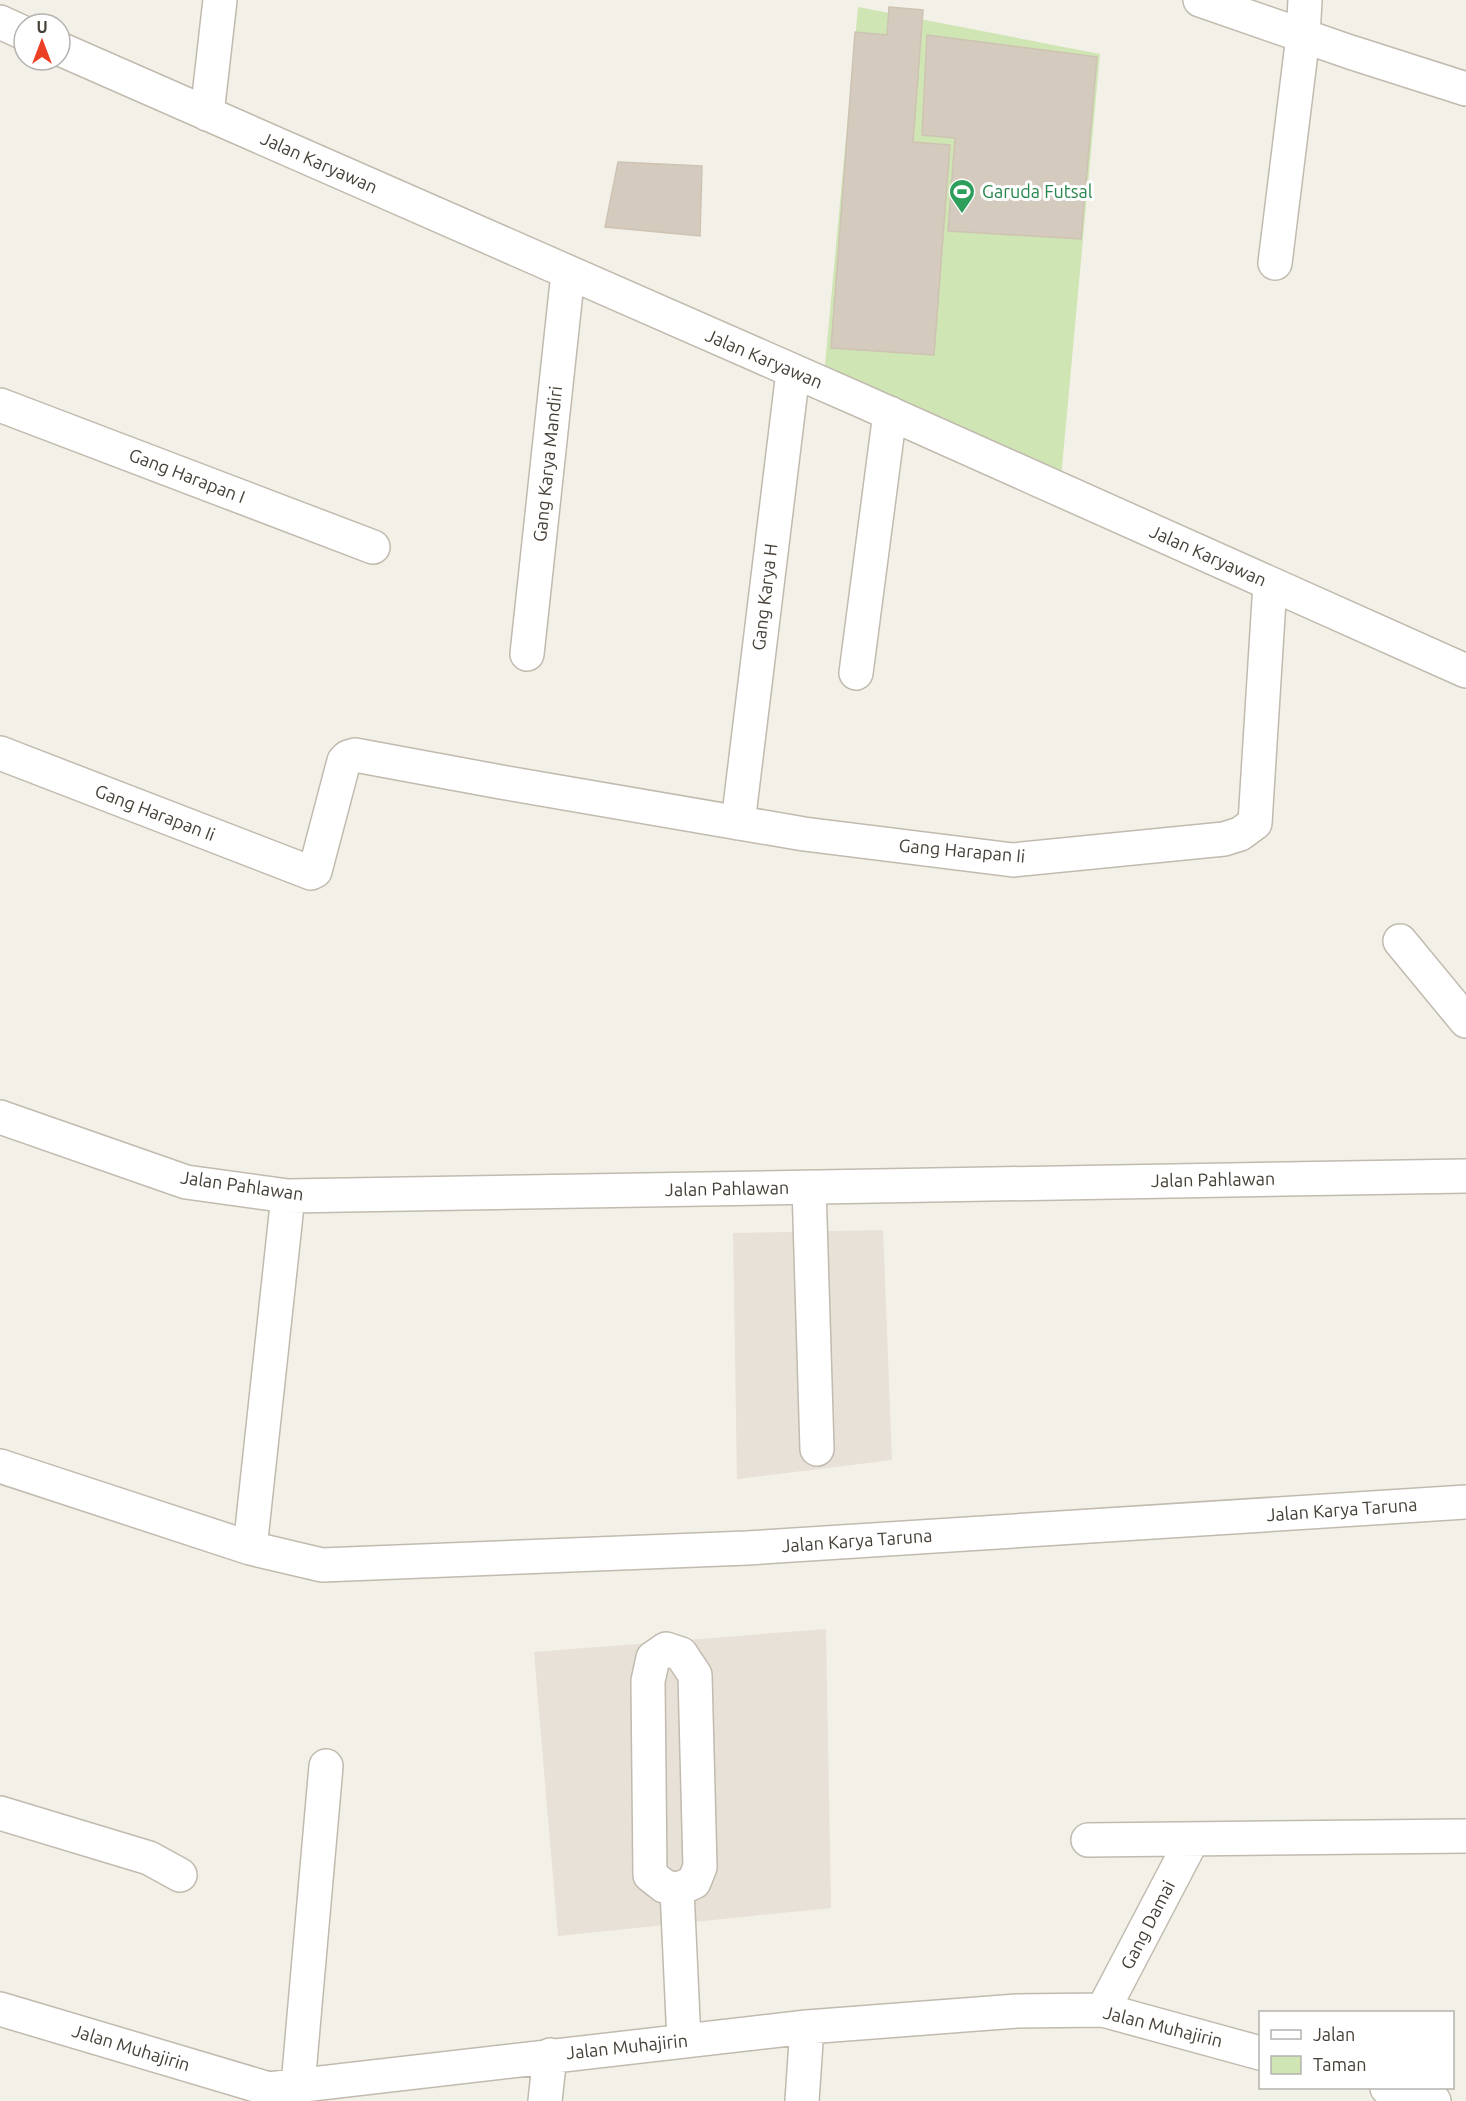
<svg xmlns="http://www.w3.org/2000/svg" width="1466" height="2101" font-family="Ubuntu,sans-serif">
  <rect width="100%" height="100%" fill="#f3f0e8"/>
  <!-- residential -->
  <path fill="#e7e1d7" d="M883,1230l9,230 -155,19 -4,-246z
    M826,1629l5,279 -273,28 -24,-284z"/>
  <!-- green -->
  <path fill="#cfe5b4" d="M858,7l242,47 -39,424 -237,-102z"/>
  <!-- building -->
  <path fill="#d4cbbe" stroke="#cec3b2" stroke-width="1.5" d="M889,7l34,3 -10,132 37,3 -16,210 -103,-7 24,-316 32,3z
    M927,35l170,22 -16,182 -133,-8 7,-93 -33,-3z
    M618,162l84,4 -2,70 -95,-9z"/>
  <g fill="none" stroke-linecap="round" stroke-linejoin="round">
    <defs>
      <path id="minor" d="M1200,0l150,52 116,37
        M0,22l24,11
        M60,49l802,352 604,270
        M207,114l13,-114
        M1275,263l28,-227 2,-36
        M0,405l373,142
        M527,654l41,-381
        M856,673l34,-260
        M0,753l311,120 4,-2 29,-110 4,-4 7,-2 146,27 303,52 209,26 211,-21 16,-5 15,-11 15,-239
        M738,823l55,-451
        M1400,941l66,80
        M0,1117l186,65 102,14 1178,-20
        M809,1187l8,262
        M0,1466l250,82 38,-352
        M250,1548l72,17 425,-17 719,-46
        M666,1649l15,5 14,21 5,192 -6,15 -17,8 -13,-4 -14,-11 -2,-194 5,-23z
        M0,1813l149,45 31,17
        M1088,1840l378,-4
        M677,1890l7,151
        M0,2009l269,80 538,-62 210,-16 86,-1 157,43
        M1103,2010l89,-170
        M298,2085l28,-319
        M1387,2088l47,13
        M545,2101l5,-46
        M802,2101l5,-74"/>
    </defs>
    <!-- minor casing -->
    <use href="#minor" stroke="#c1baae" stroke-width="36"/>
    <!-- minor -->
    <use href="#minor" stroke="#fff" stroke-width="33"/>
  </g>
  <!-- icons -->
  <defs>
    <symbol id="stadium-pin" viewBox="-11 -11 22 30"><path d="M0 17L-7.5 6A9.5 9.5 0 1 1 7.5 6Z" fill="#2e9e5b" stroke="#fff"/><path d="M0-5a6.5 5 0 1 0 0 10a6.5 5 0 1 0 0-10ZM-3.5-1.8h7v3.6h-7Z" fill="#fff"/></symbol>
  </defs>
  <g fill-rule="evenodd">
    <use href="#stadium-pin" x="947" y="177" width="30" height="40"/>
  </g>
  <g text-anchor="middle" stroke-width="6" stroke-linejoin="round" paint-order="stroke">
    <!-- street labels -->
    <g font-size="18" fill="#464037" stroke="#fff">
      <text transform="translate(319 163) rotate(24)" y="6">Jalan Karyawan</text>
      <text transform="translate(764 359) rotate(23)" y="6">Jalan Karyawan</text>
      <text transform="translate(548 464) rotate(-84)" y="6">Gang Karya Mandiri</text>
      <text transform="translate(187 476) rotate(21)" y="6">Gang Harapan I</text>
      <text transform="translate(1208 556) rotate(24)" y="6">Jalan Karyawan</text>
      <text transform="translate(765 597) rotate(-83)" y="6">Gang Karya H</text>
      <text transform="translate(155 813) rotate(21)" y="6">Gang Harapan Ii</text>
      <text transform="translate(962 851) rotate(5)" y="6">Gang Harapan Ii</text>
      <text transform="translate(1213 1180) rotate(-1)" y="6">Jalan Pahlawan</text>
      <text transform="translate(242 1186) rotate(8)" y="6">Jalan Pahlawan</text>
      <text transform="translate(727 1189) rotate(-1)" y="6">Jalan Pahlawan</text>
      <text transform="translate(1342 1510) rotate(-4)" y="6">Jalan Karya Taruna</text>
      <text transform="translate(857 1541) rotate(-4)" y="6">Jalan Karya Taruna</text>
      <text transform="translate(1148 1925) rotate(-63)" y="6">Gang Damai</text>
      <text transform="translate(1163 2027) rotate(14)" y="6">Jalan Muhajirin</text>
      <text transform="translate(627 2047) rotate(-6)" y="6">Jalan Muhajirin</text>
      <text transform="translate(131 2048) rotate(17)" y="6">Jalan Muhajirin</text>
    </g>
    <!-- leisure labels -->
    <g font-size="18" fill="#27864d" stroke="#fff" text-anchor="start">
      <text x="982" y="198">Garuda Futsal</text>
    </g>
  </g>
  <!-- legend -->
  <rect x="1259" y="2011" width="195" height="78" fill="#ffffff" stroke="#b5b3af" stroke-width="1.5"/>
  <rect x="1271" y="2030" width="30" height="9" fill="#ffffff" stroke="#b5b3af" stroke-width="1.5"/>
  <text x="1313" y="2041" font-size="18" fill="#464037">Jalan</text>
  <rect x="1271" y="2056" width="30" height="18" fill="#cfe5b4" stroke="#b5b3af" stroke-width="1.5"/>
  <text x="1313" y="2071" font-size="18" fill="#464037">Taman</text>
  <!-- north arrow -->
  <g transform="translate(42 42)"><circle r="28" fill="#ffffff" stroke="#b5b3af" stroke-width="1.5"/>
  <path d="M0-4.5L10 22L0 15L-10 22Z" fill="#ec4026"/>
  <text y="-9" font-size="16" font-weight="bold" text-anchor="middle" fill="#464037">U</text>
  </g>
</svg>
